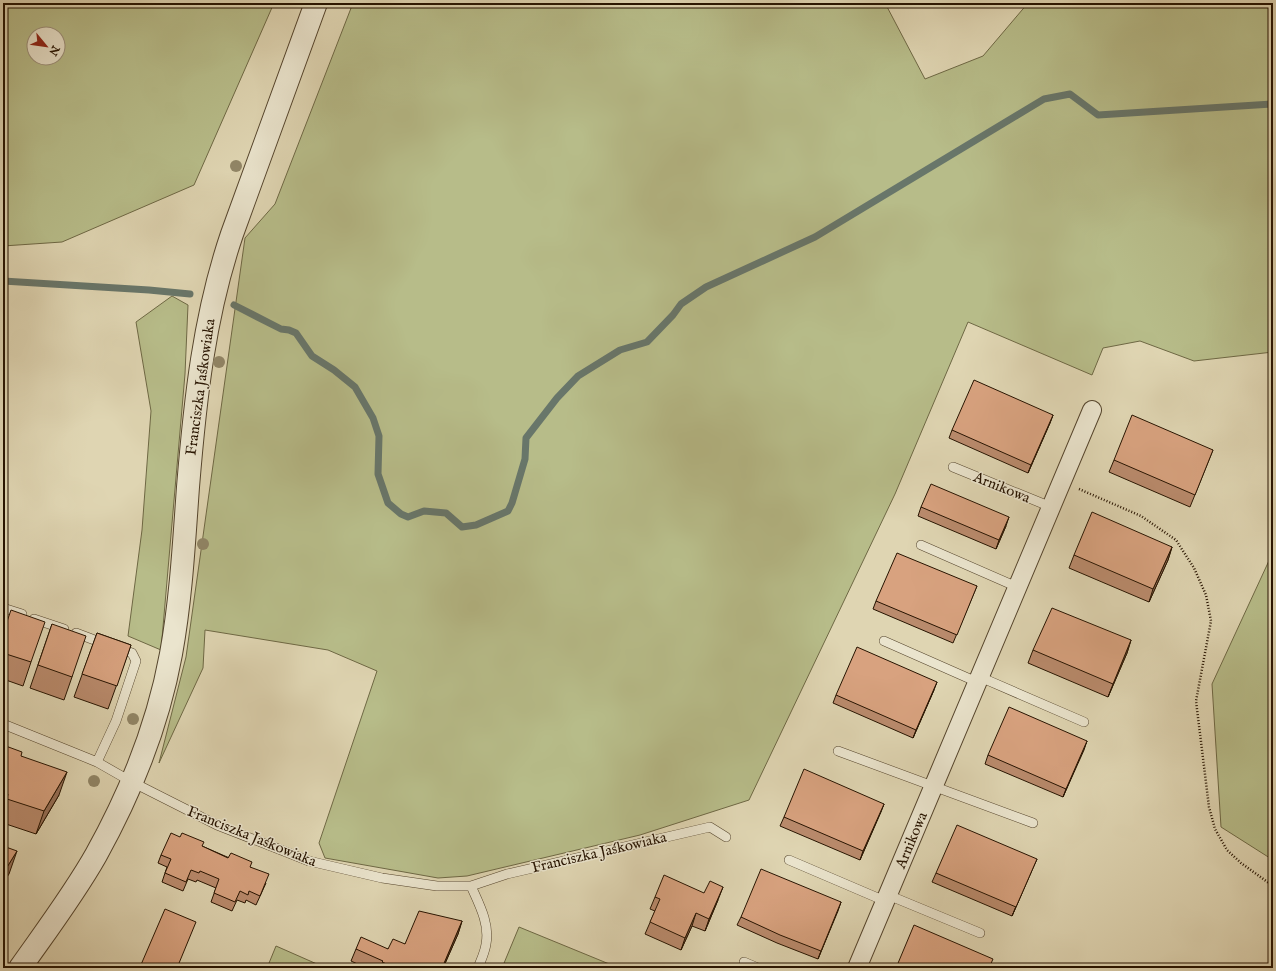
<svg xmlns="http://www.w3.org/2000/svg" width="1276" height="971" font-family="'IM FELL English',serif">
  <rect width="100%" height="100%" fill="#dfd5b2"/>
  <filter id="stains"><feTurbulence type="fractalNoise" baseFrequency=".005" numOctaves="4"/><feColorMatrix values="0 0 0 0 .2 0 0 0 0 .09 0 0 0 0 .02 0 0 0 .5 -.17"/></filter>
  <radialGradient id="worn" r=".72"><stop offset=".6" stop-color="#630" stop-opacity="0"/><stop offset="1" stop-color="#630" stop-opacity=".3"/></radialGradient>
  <!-- green -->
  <path fill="#b7bc89" stroke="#6e6844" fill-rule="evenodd" d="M3,3h271l-80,182 -132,57 -59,4zM34,34h24v24h-24z
    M353,3h532l40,76 58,-23 45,-53h245v349l-79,9 -54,-20 -37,7 -11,27 -124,-53 -73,172 -146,306 -109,35 -173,41 -29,2 -113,-20 -6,-15 58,-172 -49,-21 -123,-20 -2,38 -44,95 27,-106 59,-419 30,-34z
    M172,296l16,9 -3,69 -24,276 -33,-14 14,-106 9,-119 -15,-89z
    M1273,552v308l-52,-33 -9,-143z
    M519,927l100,41h-117z
    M276,946l50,22h-59z"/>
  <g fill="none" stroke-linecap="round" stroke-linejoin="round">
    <!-- stream -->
    <path stroke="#68766a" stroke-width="7" d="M3,281l146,9 41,4
      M234,305l47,24 8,1 7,3 16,23 22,14 21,17 18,31 6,18 -1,38 10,29 13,11 7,3 16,-6 22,2 16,14 14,-2 32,-14 4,-8 13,-44 1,-21 31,-40 21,-22 42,-26 27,-8 26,-27 8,-11 25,-17 109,-50 229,-138 26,-5 28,21 175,-11"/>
    <defs>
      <path id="service" d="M953,467l98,40
        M921,545l96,42
        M3,608l19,6
        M34,619l30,10
        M76,633l29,11
        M884,641l93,41
        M980,677l104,45
        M3,724l94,38 35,20 85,43 92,36 73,17 55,8h34l36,-12 203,-47 16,10
        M838,751l195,72
        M97,762l19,-41 20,-60 -4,-8 -15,-5
        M789,860l96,41
        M471,886c8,18 19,38 15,58 -1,8 -5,16 -8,24
        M888,895l92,38
        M744,962l14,6"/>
      <path id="minor" d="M857,968l235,-558"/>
      <path id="tertiary" d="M20,968c26,-37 54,-74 76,-113 35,-63 62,-130 75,-201 10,-55 13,-111 17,-167 7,-86 16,-171 44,-253l84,-231"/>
    </defs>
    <!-- service casing -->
    <use href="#service" stroke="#54442c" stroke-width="10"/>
    <!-- minor casing -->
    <use href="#minor" stroke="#54442c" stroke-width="20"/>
    <!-- tertiary casing -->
    <use href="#tertiary" stroke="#54442c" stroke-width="24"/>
    <!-- path -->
    <path stroke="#261300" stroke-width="2.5" stroke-dasharray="1 2" stroke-linecap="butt" d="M1079,489l62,27 35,24 18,28 12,27 5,26 -15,80 13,106 6,22 12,21 14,13 32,23"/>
    <!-- service -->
    <use href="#service" stroke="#eae4cd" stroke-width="9"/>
    <!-- minor -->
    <use href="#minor" stroke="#eae4cd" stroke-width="18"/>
    <!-- tertiary -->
    <use href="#tertiary" stroke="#eae4cd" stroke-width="22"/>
  </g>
  <!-- trees -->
  <g fill="#918667">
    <circle cx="236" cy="166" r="6"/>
    <circle cx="219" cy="362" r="6"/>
    <circle cx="203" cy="544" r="6"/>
    <circle cx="133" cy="719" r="6"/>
    <circle cx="94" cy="781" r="6"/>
  </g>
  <!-- wall -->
  <path fill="#ba8b6d" stroke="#261300" d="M1053,415l-3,8 -22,50 -79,-35 3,-8z
    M1213,450l-23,57 -81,-35 5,-12z
    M921,507l85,19 -10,23 -78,-33z
    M1172,547l-4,13 -19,42 -80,-34 5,-13z
    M977,586l-24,57 -80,-34 3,-8z
    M52,624l20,53 -8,23 -34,-12z
    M3,633l28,29 -8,24 -20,-7z
    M97,633l34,12 -23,64 -34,-12z
    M1131,640l-4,13 -19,44 -80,-34 5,-13z
    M934,690l-21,48 -80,-35 3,-8z
    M1087,741l-24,56 -78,-33 3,-9z
    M3,745l18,11 38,39 -23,39 -33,-11z
    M884,804l-24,56 -80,-34 4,-9z
    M202,846l48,21 16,16 -10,22 -10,-5 -1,3 -8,-3 -5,11 -21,-9 5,-14 -19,-8 -1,2 -8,-3 -5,12 -21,-9 5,-15 -9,-4 3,-8z
    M1033,867l-21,49 -80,-34 4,-9z
    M655,897l63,3 -13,31 -13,-5 -11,24 -36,-16 10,-23 -5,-2z
    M841,902l-23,57 -41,-16 -40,-18 4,-8z
    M462,921l-4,13 -15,34h-77l-15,-7 5,-12h32l17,-5z"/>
  <!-- shaded-wall -->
  <path fill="#977159" stroke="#261300" d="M1053,415l-3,8 -22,50 3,-8z
    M1009,517l-3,9 -10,23 3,-9z
    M1172,547l-4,13 -19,42 4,-13z
    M1131,640l-4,13 -19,44 5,-13z
    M937,682l-3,8 -21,48 3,-8z
    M1087,741l-3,9 -21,47 3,-8z
    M67,772l-8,23 -23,39 8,-23z
    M884,804l-3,8 -21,48 3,-9z
    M17,851l-8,23 -6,9v-9l1,-2z
    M1037,859l-4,8 -21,49 4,-9z
    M723,887l-5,13 -13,31 4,-12z
    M841,902l-3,9 -20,48 3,-8z
    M696,913l-4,13 -11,24 4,-12z
    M462,921l-4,13 -15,34h-1z"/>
  <!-- building -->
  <path fill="#d8a27f" stroke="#261300" d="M974,380l79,35 -22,50 -79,-35z
    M1132,415l81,35 -18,45 -81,-35z
    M931,484l78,33 -10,23 -78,-33z
    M1092,512l80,35 -19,42 -79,-34z
    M897,553l80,33 -20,49 -81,-34z
    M3,607l4,2 -4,11z
    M1052,608l79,32 -18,44 -80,-34z
    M11,610l34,12 -14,40 -28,-9v-20z
    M52,624l34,12 -14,41 -34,-12z
    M97,633l34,12 -14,41 -35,-12z
    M857,647l80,35 -21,48 -80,-35z
    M1009,707l78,34 -21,48 -78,-34z
    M3,745l19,7 -1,4 46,16 -23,39 -37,-12 1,-5 -5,-1z
    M804,769l80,35 -21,47 -79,-34z
    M957,825l80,34 -21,48 -80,-34z
    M171,833l9,4 2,-4 22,9 -2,4 26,12 3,-5 21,9 -2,5 19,7 -9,22 -11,-5 -1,4 -8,-4 -5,11 -21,-9 5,-14 -19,-8 -1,2 -8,-3 -5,12 -21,-9 6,-14 -10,-4z
    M3,846l14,5 -13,21h-1z
    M761,869l80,33 -20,49 -41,-16 -39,-18z
    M664,875l40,18 6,-12 13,6 -14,32 -13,-6 -11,25 -35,-16 10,-23 -5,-2z
    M165,909l31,13 -19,46h-34l-3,-1z
    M419,911l43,10 -20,47h-46l-14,-6 1,-1 -27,-12 5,-12 27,12 5,-10 12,5z
    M914,925l79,34 -4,9h-93z"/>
  <g text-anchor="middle" stroke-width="3" stroke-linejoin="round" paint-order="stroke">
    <!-- street labels -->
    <g font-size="15" fill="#261300" stroke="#eae4cd">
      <text transform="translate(200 387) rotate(-82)" y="5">Franciszka Jaśkowiaka</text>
      <text transform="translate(1002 487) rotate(22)" y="5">Arnikowa</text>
      <text transform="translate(252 836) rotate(22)" y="5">Franciszka Jaśkowiaka</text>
      <text transform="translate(911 840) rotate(-67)" y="5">Arnikowa</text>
      <text transform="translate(599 852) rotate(-13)" y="5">Franciszka Jaśkowiaka</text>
    </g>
  </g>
  <!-- margin -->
  <rect width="1276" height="971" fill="none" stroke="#dfd5b2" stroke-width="16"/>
  <rect x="4" y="4" width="1268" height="963" fill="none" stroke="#261300" stroke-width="2"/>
  <rect x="8" y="8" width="1260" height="955" fill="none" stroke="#261300"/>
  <!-- north arrow -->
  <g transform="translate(46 46) rotate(119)"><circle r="19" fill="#eae4cd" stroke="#9c907b"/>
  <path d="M0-3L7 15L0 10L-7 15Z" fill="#8f2418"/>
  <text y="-6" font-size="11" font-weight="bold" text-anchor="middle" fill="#261300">N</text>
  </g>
  <rect width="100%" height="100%" filter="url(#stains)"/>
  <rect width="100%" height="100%" fill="url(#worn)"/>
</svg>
